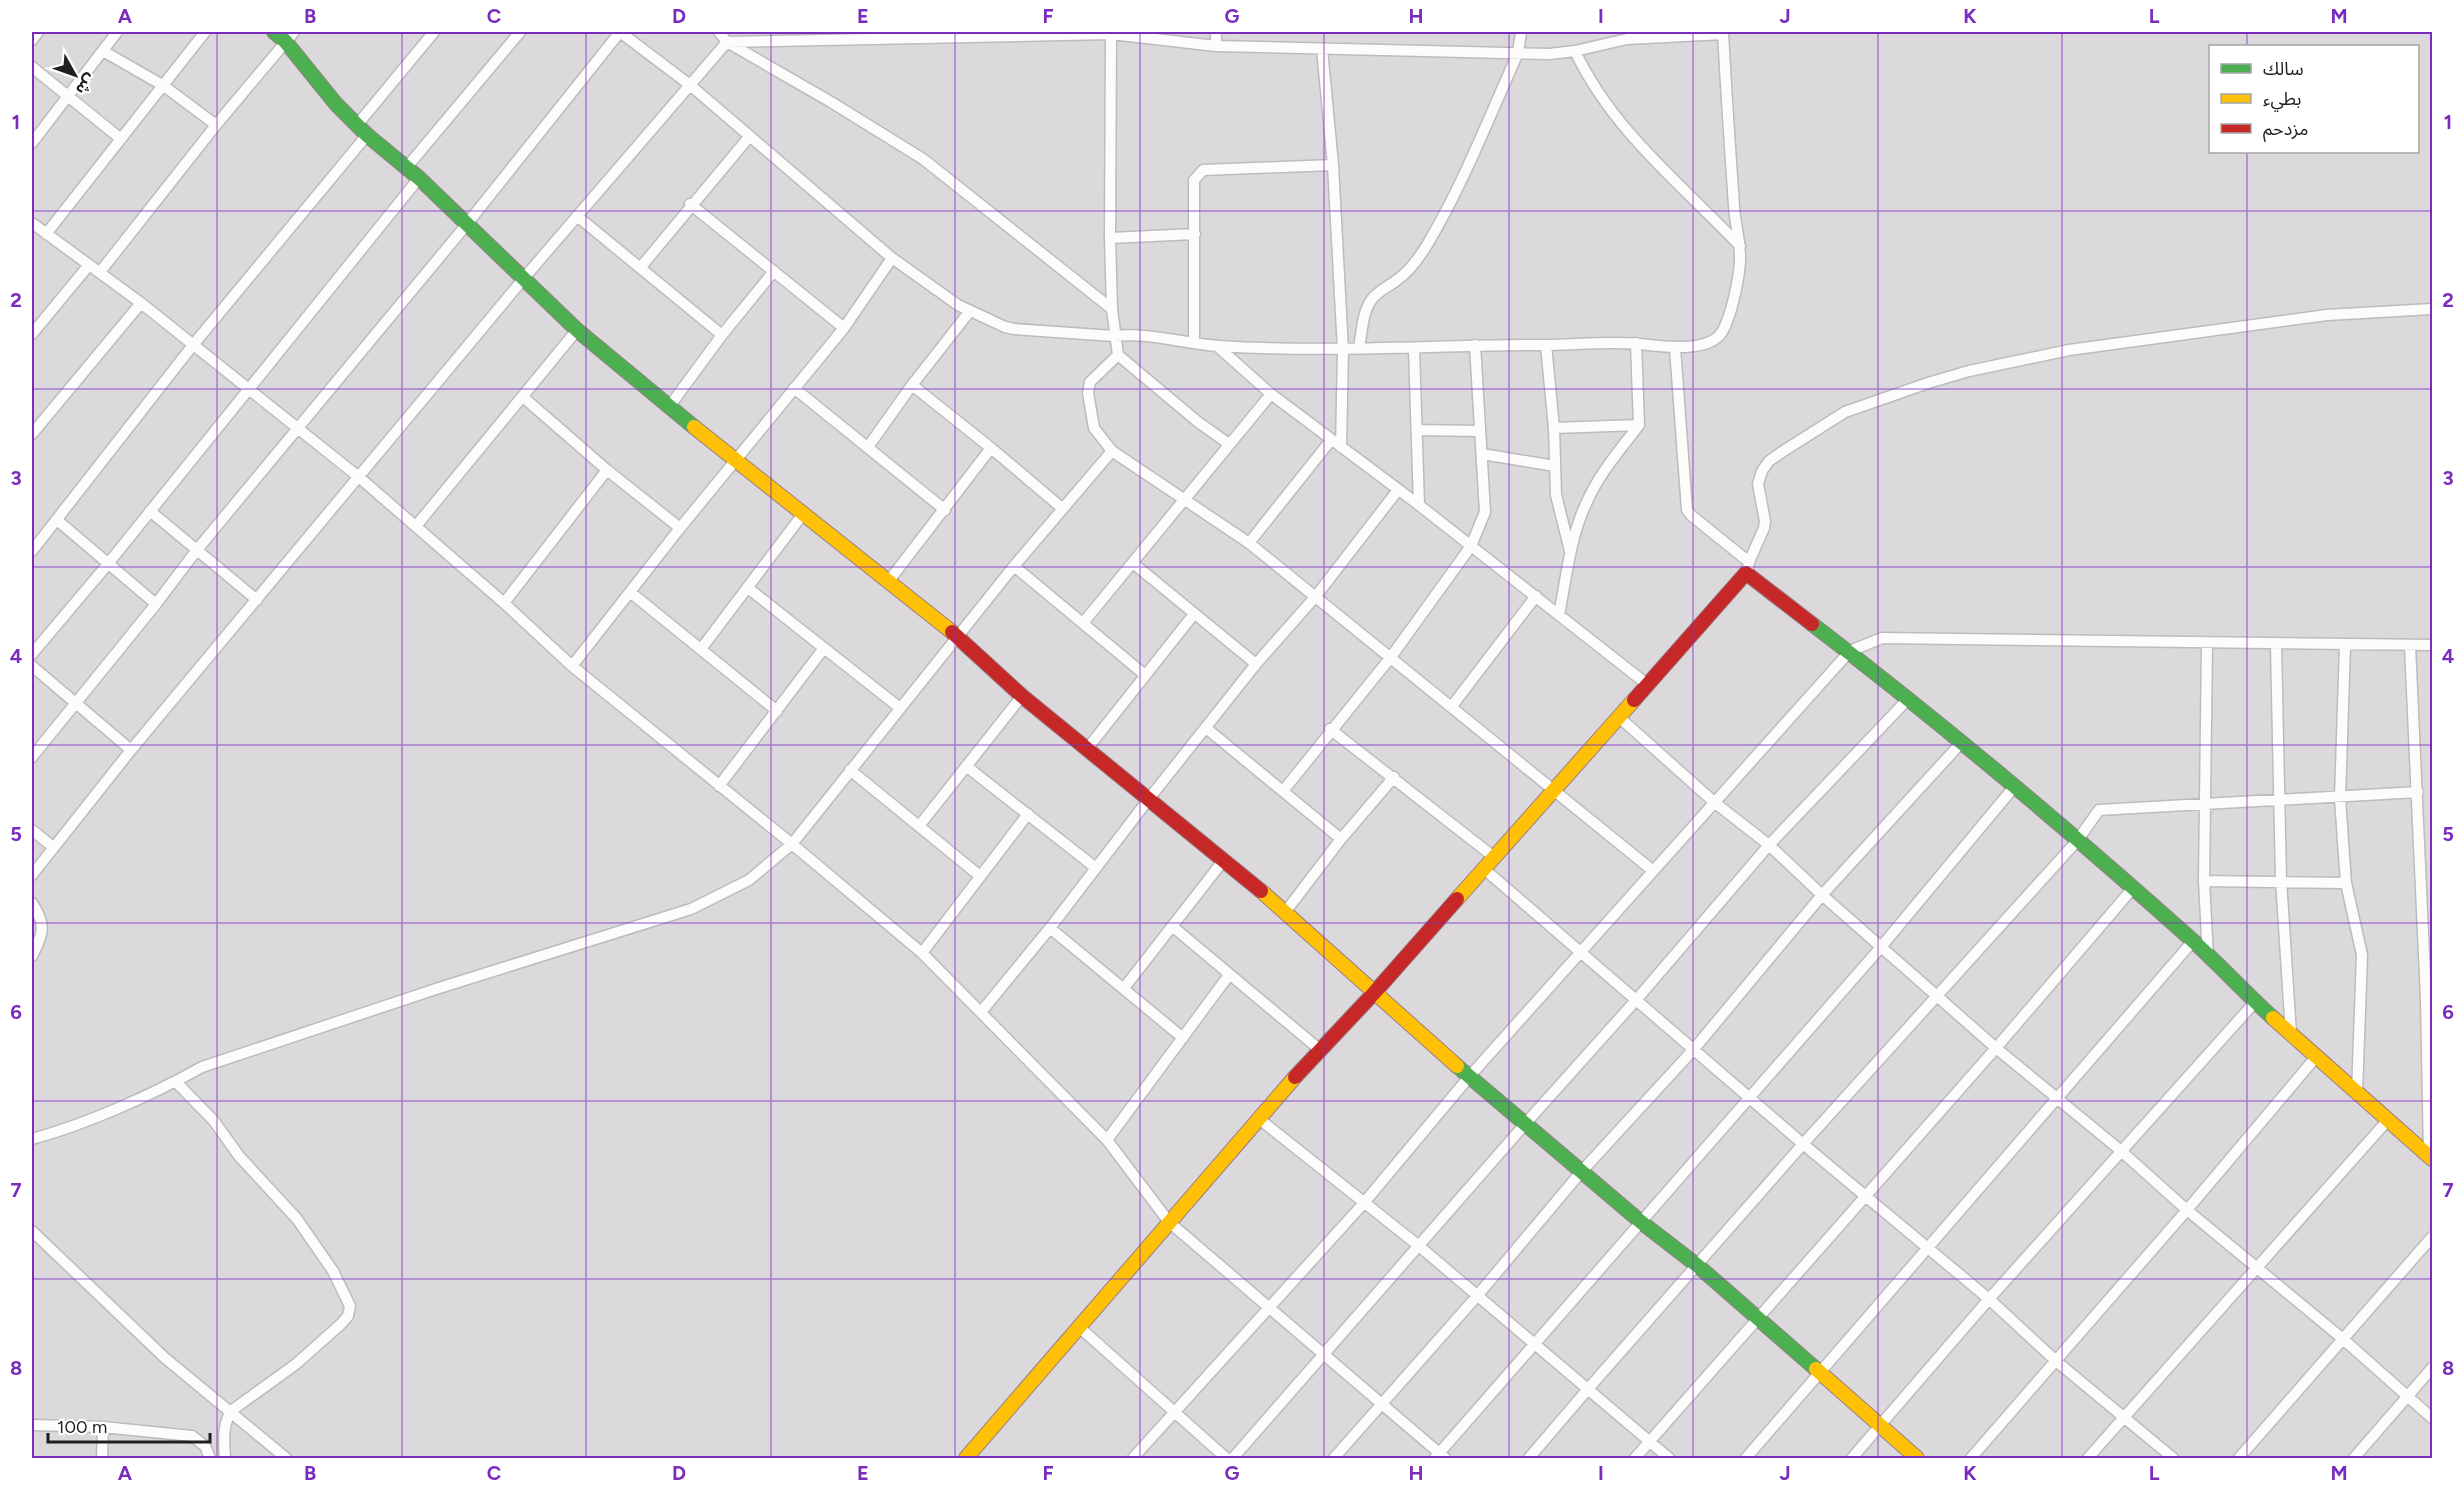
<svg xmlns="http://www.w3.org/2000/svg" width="2464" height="1490" font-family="Figtree,'Noto Sans Arabic',sans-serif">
  <rect width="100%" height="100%" fill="#ede8ec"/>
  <!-- residential -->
  <path fill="#dcd9dc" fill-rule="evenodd" d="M32,32h2400v1426h-2400zM2210,46h208v106h-208z"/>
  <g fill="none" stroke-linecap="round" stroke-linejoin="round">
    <defs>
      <path id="street" d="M620,32l70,53 202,173 66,47 47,22 9,2 100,7c37,-4 70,8 105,10 108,7 215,-1 323,-1 32,0 65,-4 97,-1 21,2 69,10 83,-12 9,-15 17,-52 18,-71 1,-19 -5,-36 -6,-55 -4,-58 -8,-116 -11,-174
        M719,32l8,10 104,60 92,57 189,150
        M1111,34l-1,204 2,71 6,46 -28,27 -2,11 6,35 18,23 137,92 403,327
        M32,40l6,-8
        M1216,46v-14
        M1322,49l11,116 10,185 -2,97
        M103,51l61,35 52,39
        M1575,51c37,79 106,133 165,195
        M32,67l89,72
        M357,125l77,-93
        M32,143l85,-111
        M407,167l113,-135
        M690,204l154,124
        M577,216l145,119
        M32,223l109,80 219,175 144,125 68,63 220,178 130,109 185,187 62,82 276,236
        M46,234l159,-202
        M1110,238l85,-4
        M640,268l109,-131
        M100,272l116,-147 78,-93
        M32,334l57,-69
        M1194,342v-162l9,-10 130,-5
        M1546,345l8,83 2,67 14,56
        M1217,346l54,48 148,111 229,180
        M1359,348c3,-15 3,-36 13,-49 7,-9 16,-12 25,-19 13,-9 22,-22 30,-35 36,-60 62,-128 91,-192l3,-21
        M1675,348l12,162 5,6 57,46 -1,5
        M1414,349l5,156
        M1118,355l80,67 31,22
        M912,385l79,63 71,60
        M794,388l151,122
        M523,397l84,73 73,58
        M669,407l53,-72 52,-64
        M1554,428l85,-3
        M1417,430l62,1
        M32,434l109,-131
        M868,447l44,-62 58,-74
        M1482,454l73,12
        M150,511l107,89
        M57,520l99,84
        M416,526l161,-196
        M1249,543l82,-103
        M32,551l161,-206 174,-210
        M1749,562l15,-34 1,-7 -7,-37 4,-13 7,-10 16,-11 60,-38 83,-29 41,-12 100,-21 258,-35 105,-6
        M1134,564l122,100
        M1014,566l131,109
        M888,582l103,-134
        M748,588l152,120
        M630,592l147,119
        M504,603l103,-133
        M1559,615c7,-36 11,-76 26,-109 13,-31 34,-55 54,-81l-3,-82
        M1083,623l188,-229
        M2207,643l-3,238 4,76
        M2276,644l5,236 10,154
        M2345,646l-5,152 6,85 16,72 -5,137
        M2410,646l16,353 3,157
        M701,649l102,-135
        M32,654l75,-89 312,-387
        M32,666l99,84
        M572,666l108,-138 164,-200 48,-70
        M1452,706l84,-110
        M1620,718l94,84 55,43 53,50 174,153 124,102 67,60 156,129 89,79
        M1206,728l135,111
        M1330,729l164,128
        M1087,749l107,-135
        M32,757l124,-153 40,-53 271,-327 153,-192
        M966,766l130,102
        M850,770l130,106
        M719,786l105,-138
        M1283,791l108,-134 80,-111 14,-34 -10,-167
        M919,826l103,-130
        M32,830l21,17
        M1483,868l320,276 186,155 67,62 117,97
        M32,875l99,-125 393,-472 203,-236 384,-8 105,12 333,8 26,-3 52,-12 96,-5
        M2204,881l142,2
        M32,903c15,22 11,31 0,53
        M1286,911l55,-72 53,-62
        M1172,926l147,123
        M1050,928l133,110
        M922,953l106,-139
        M1124,988l99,-127
        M981,1012l69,-84 98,-128 108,-136 60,-68 82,-106
        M176,1082l38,39 25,35 58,63 36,52 17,35 -2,10 -7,8 -45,40 -65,47c-9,16 -7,30 -6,47
        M1258,1118l161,128 250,212
        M32,1139c55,-15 120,-44 170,-72l237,-79 252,-79 58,-29 43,-36 222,-278 98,-115
        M1107,1140l122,-165
        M32,1231l133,127 121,100
        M1078,1326l148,132
        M32,1425l71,2 -1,31
        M103,1427l89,9 13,10 5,12
        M1133,1458l230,-254 106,-127 381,-426 32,-13 550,7
        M1233,1458l293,-335 111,-124 132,-154 140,-147
        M1334,1458l143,-162 104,-124 113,-123 128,-154 139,-152
        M1435,1458l446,-511 133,-160
        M1529,1458l59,-69 215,-245 274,-303 22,-31 319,-18
        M1635,1458l361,-410 137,-160
        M1746,1458l447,-517
        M1852,1458l137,-159 266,-297
        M1971,1458l216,-248 129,-153
        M2088,1458l299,-337
        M2239,1458l193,-221
        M2354,1458l78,-90"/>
      <path id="fast" d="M274,32l11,9 51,63 31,31 52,43 158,152 117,97
        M1812,624c131,100 257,206 380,316 28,25 53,53 81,78
        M1457,1066l184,156 57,44 118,103"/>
      <path id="slow" d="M694,427l258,205
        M1261,891l196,175
        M1457,899l177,-199
        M2273,1018l159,141
        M1816,1369l101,89
        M966,1458l329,-381"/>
      <path id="jam" d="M952,632l70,64 239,195
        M1634,700l112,-127 66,51
        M1295,1077l79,-84 83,-94"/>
    </defs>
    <!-- street casing -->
    <use href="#street" stroke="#bdbbbd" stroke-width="13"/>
    <!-- fast casing -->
    <use href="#fast" stroke="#987f88" stroke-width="16"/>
    <!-- slow casing -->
    <use href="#slow" stroke="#987f88" stroke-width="16"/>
    <!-- jam casing -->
    <use href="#jam" stroke="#987f88" stroke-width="16"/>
    <!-- street -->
    <use href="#street" stroke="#fcfcfc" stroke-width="10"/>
    <!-- fast -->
    <use href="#fast" stroke="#4caf50" stroke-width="14"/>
    <!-- slow -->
    <use href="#slow" stroke="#ffc107" stroke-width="14"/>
    <!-- jam -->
    <use href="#jam" stroke="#c62828" stroke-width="14"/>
  </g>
  <!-- grid -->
  <path fill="none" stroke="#7b2cbf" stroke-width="1.5" stroke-opacity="0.55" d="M217,32v1426M402,32v1426M586,32v1426M771,32v1426M955,32v1426M1140,32v1426M1324,32v1426M1509,32v1426M1693,32v1426M1878,32v1426M2062,32v1426M2247,32v14M2247,152v1306M32,211h2400M32,389h2400M32,567h2400M32,745h2400M32,923h2400M32,1101h2400M32,1279h2400"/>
  <!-- border -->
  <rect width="2464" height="1490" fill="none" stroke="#ffffff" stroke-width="66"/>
  <!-- legend -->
  <rect x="2209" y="45" width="210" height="108" fill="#ffffff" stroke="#a5a5a5" stroke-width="1.5"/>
  <rect x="2221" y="64" width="30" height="9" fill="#4caf50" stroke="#a5a5a5" stroke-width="1.5"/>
  <text x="2263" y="75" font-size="18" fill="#1f1f1f">سالك</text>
  <rect x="2221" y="94" width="30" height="9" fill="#ffc107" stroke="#a5a5a5" stroke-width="1.5"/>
  <text x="2263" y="105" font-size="18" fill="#1f1f1f">بطيء</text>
  <rect x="2221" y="124" width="30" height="9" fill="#c62828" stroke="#a5a5a5" stroke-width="1.5"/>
  <text x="2263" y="135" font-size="18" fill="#1f1f1f">مزدحم</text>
  <!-- north arrow -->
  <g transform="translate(75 75) rotate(130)" stroke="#ffffff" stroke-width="4.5" paint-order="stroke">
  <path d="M0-4.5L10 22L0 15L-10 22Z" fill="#1f1f1f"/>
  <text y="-9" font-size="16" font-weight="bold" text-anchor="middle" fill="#1f1f1f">ش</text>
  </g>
  <!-- scale -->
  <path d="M48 1433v9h162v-9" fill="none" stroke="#1f1f1f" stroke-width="3"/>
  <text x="57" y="1433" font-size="18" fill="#1f1f1f" stroke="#ffffff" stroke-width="4.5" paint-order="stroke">100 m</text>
  <rect x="33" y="33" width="2398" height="1424" fill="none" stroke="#7b2cbf" stroke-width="2"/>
  <g font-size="20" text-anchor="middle" font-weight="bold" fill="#7b2cbf">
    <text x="125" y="23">A</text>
    <text x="310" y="23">B</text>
    <text x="494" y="23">C</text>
    <text x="679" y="23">D</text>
    <text x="863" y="23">E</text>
    <text x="1048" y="23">F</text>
    <text x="1232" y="23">G</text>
    <text x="1416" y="23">H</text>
    <text x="1601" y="23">I</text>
    <text x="1785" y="23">J</text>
    <text x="1970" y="23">K</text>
    <text x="2154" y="23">L</text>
    <text x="2339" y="23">M</text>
    <text x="16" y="129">1</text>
    <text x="2448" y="129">1</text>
    <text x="16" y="307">2</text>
    <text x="2448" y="307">2</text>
    <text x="16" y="485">3</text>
    <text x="2448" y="485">3</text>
    <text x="16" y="663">4</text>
    <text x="2448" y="663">4</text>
    <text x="16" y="841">5</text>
    <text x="2448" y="841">5</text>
    <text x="16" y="1019">6</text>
    <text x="2448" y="1019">6</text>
    <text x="16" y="1197">7</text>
    <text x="2448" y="1197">7</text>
    <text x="16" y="1375">8</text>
    <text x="2448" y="1375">8</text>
    <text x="125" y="1480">A</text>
    <text x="310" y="1480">B</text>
    <text x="494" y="1480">C</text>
    <text x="679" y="1480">D</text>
    <text x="863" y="1480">E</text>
    <text x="1048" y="1480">F</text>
    <text x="1232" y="1480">G</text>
    <text x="1416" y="1480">H</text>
    <text x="1601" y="1480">I</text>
    <text x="1785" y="1480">J</text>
    <text x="1970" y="1480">K</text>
    <text x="2154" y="1480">L</text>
    <text x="2339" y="1480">M</text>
  </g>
</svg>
